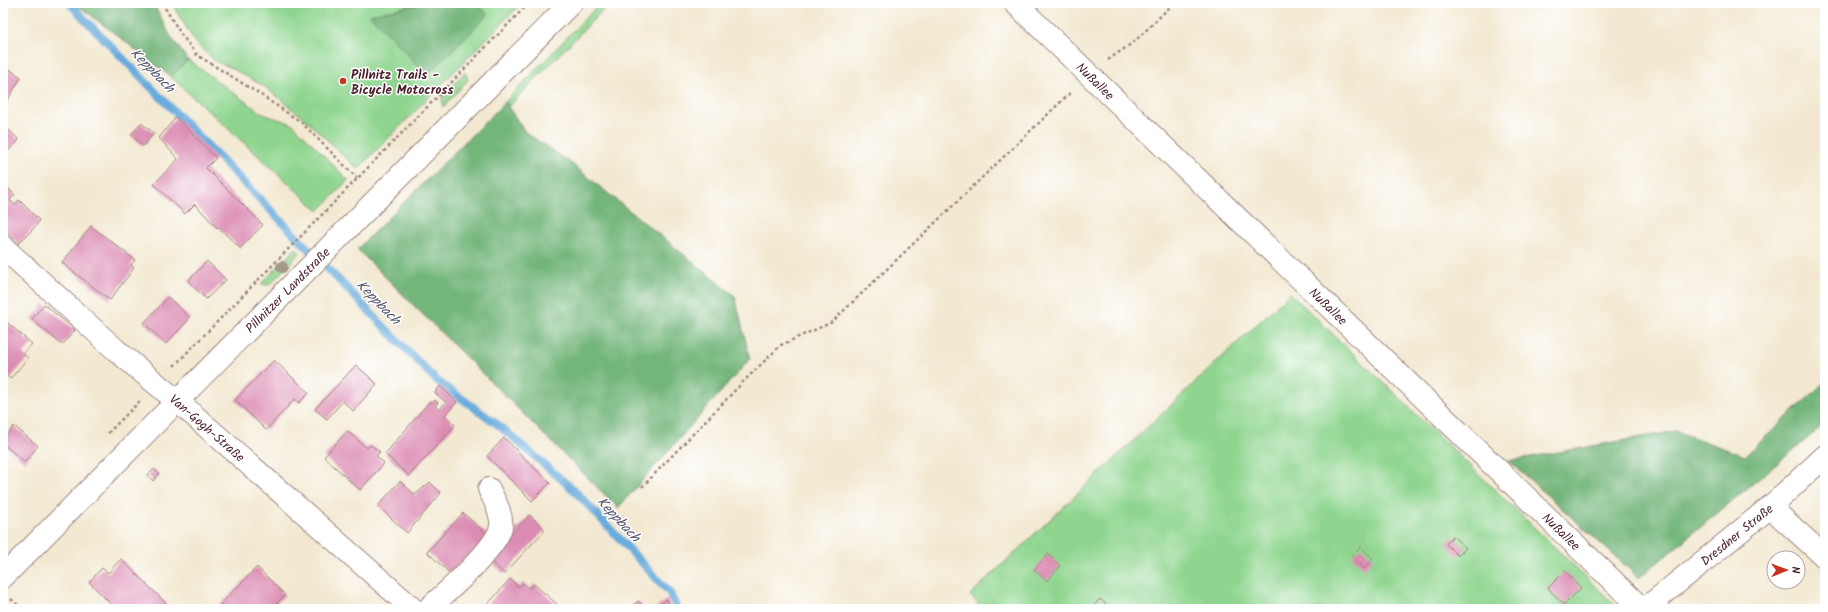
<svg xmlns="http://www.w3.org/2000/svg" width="1828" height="612" font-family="Kalam,sans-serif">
  <rect width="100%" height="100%" fill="#fff"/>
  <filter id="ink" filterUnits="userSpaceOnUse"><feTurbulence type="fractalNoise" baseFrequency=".025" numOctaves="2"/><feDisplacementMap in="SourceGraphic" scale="8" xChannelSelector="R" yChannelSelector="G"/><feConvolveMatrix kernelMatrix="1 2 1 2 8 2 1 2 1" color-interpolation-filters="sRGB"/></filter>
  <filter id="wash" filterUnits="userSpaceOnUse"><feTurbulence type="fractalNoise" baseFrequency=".012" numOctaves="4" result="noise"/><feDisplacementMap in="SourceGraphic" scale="16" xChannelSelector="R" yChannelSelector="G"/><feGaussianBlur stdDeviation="0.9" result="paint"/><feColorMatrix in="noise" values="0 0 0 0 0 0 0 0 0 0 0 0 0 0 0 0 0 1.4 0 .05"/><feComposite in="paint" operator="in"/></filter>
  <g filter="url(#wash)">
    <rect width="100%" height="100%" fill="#f3e9d2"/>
    <!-- green -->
    <path fill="#8fd58f" stroke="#6c7a5d" d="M171,3h252l-52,12h117l-13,-12h47l-164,166 -52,-49 -41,-33 -35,-20 -14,-5 -20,-19z
      M600,3h10l-101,103 -4,-4z
      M188,60l75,54 30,10 55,56 -29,31 -148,-134z
      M465,72l3,8 -25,27 -1,-10z
      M296,248l4,5 -31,32 -8,-1z
      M1290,293l329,316h-636l-13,-14z"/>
    <!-- forest -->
    <path fill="#73b67a" stroke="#5e6a52" d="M75,3h78l18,34 17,23 -17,17z
      M423,3h52l13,12 -61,60 -57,-60z
      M505,102l20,30 42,28 168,136 15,63 -132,149 -261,-259z
      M1825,382v42l-186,154 -130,-117 167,-30 69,25z"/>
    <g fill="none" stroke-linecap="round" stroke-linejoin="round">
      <!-- stream -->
      <path stroke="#67abdc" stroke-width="8" d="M69,3l367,377 61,44 77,66 96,103 7,16"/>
    </g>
    <g id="blocks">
      <!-- building -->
      <path fill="#dc8cb3" d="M3,65l18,12 -18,31z
        M176,117l40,41 -10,10 57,57 -23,23 -22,-21 -1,1 -22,-24 -10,10 -31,-30 24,-25 -19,-21z
        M141,123l13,10 -11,13 -12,-11z
        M9,130l10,10 -16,16v-20z
        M7,187l8,8 -5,5 5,5 4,-5 20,20 -3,6 -18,18 -15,-16v-37z
        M91,226l44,34 -4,5 3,3 -24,32 -48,-37z
        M207,261l19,19 -20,19 -18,-18z
        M168,297l22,21 -24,26 -22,-21z
        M44,304l31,26 -13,15 -30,-26z
        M3,319l29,25 -9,10 5,4 -18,21 -7,-7 1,-5 -1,-1z
        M274,360l35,33 -10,10 -4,-4 -29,31 -31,-30z
        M356,365l21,19 -24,27 -10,-10 -16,18 -12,-10z
        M440,386l17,16 -12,13 10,10 -46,51 -24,-22 45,-53 2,2 3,-3 3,3 -3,3 4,4 7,-8 -11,-9z
        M14,426l24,20 -13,16 -22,-18v-4z
        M347,431l20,17 3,-3 5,3 5,4 -4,4 8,7 -24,27 -36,-33z
        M504,438l46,45 -18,18 -45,-45z
        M154,469l5,5 -6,7 -5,-6z
        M400,481l15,14 15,-13 11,11 -34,40 -29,-27z
        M463,513l27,24 -36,40 -27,-25z
        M530,515l15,15 -41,44 -16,-15z
        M1453,536l13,12 -8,8 -12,-12z
        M1361,547l12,12 -9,10 -12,-13z
        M1048,554l12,12 -13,15 -13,-11z
        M121,559l51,50h-56l-27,-27 13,-14 6,5z
        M257,567l28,28 -14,14h-55z
        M1565,571l16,17 -17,17 -16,-17z
        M510,579l9,8 4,-4 7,6 4,-5 25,22 -3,3h-65l-4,-4z
        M667,599l4,10h-16z
        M1100,599l11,10h-20z
        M638,601l7,8h-17z"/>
    </g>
  </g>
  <g filter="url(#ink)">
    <use href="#blocks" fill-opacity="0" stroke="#9e847e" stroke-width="1"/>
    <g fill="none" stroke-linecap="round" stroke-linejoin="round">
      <defs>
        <g id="minor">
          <path id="s1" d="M1015,3l627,606"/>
          <path id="s2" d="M3,247l113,103 74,62 223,197"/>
          <path d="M1770,507l55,50"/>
          <path d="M428,609c18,-16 68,-60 73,-82 2,-13 -7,-27 -12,-38"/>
          <path id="s3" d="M1645,609l125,-102 55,-51"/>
        </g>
        <g id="major">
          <path id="s4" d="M3,577l568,-574"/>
        </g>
      </defs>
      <!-- minor casing -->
      <use href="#minor" stroke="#9e847e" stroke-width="24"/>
      <!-- major casing -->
      <use href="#major" stroke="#9e847e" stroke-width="24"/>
      <!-- path -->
      <path stroke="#9e847e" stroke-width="2.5" stroke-dasharray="3 3" stroke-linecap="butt" d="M162,3l19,31 16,21 61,38 44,30 55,55
        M1108,60l27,-19 39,-38
        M174,366l355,-363
        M108,433l32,-32
        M642,487l102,-106 37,-36 51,-23 239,-230
        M11,599l11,10
        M3,607l5,-5"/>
      <!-- minor -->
      <use href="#minor" stroke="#fff" stroke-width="22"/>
      <!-- major -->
      <use href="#major" stroke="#fff" stroke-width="22"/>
    </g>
    <!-- trees -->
    <circle fill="#a29887" cx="282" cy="267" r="6"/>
  </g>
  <!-- markers -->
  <circle fill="#c8321e" stroke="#fff" stroke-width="1.5" cx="343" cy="81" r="4"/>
  <g text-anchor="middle" stroke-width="3" stroke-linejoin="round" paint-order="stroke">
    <!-- poi labels -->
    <g font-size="13" font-weight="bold" fill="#4a1f2b" stroke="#fff" text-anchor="start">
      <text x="351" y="79">Pillnitz Trails -<tspan x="351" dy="15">Bicycle Motocross</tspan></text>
    </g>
    <!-- street labels -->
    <g font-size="13" fill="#4a1f2b" stroke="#fff">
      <text dy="5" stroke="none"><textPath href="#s1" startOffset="112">Nußallee</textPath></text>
      <text dy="5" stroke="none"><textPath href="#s4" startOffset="404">Pillnitzer Landstraße</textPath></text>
      <text dy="5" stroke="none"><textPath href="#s1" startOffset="436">Nußallee</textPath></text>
      <text dy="5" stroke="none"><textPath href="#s2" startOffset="273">Van-Gogh-Straße</textPath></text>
      <text dy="5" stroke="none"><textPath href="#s1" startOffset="760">Nußallee</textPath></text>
      <text dy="5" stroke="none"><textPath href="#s3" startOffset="118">Dresdner Straße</textPath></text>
    </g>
    <!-- water labels -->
    <g font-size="14" font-style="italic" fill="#565772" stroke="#fff">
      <text transform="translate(153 70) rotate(46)" y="5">Keppbach</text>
      <text transform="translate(379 302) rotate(46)" y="5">Keppbach</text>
      <text transform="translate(619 519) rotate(47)" y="5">Keppbach</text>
    </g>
  </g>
  <!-- margin -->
  <rect width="1828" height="612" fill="none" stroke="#fff" stroke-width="16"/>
  <!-- north arrow -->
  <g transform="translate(1786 570) rotate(89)"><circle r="19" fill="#ffffff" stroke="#b7a5aa"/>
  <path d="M0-3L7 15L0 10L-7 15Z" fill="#c8321e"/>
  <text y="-6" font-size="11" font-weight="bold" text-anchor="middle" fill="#4a1f2b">N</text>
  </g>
</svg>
